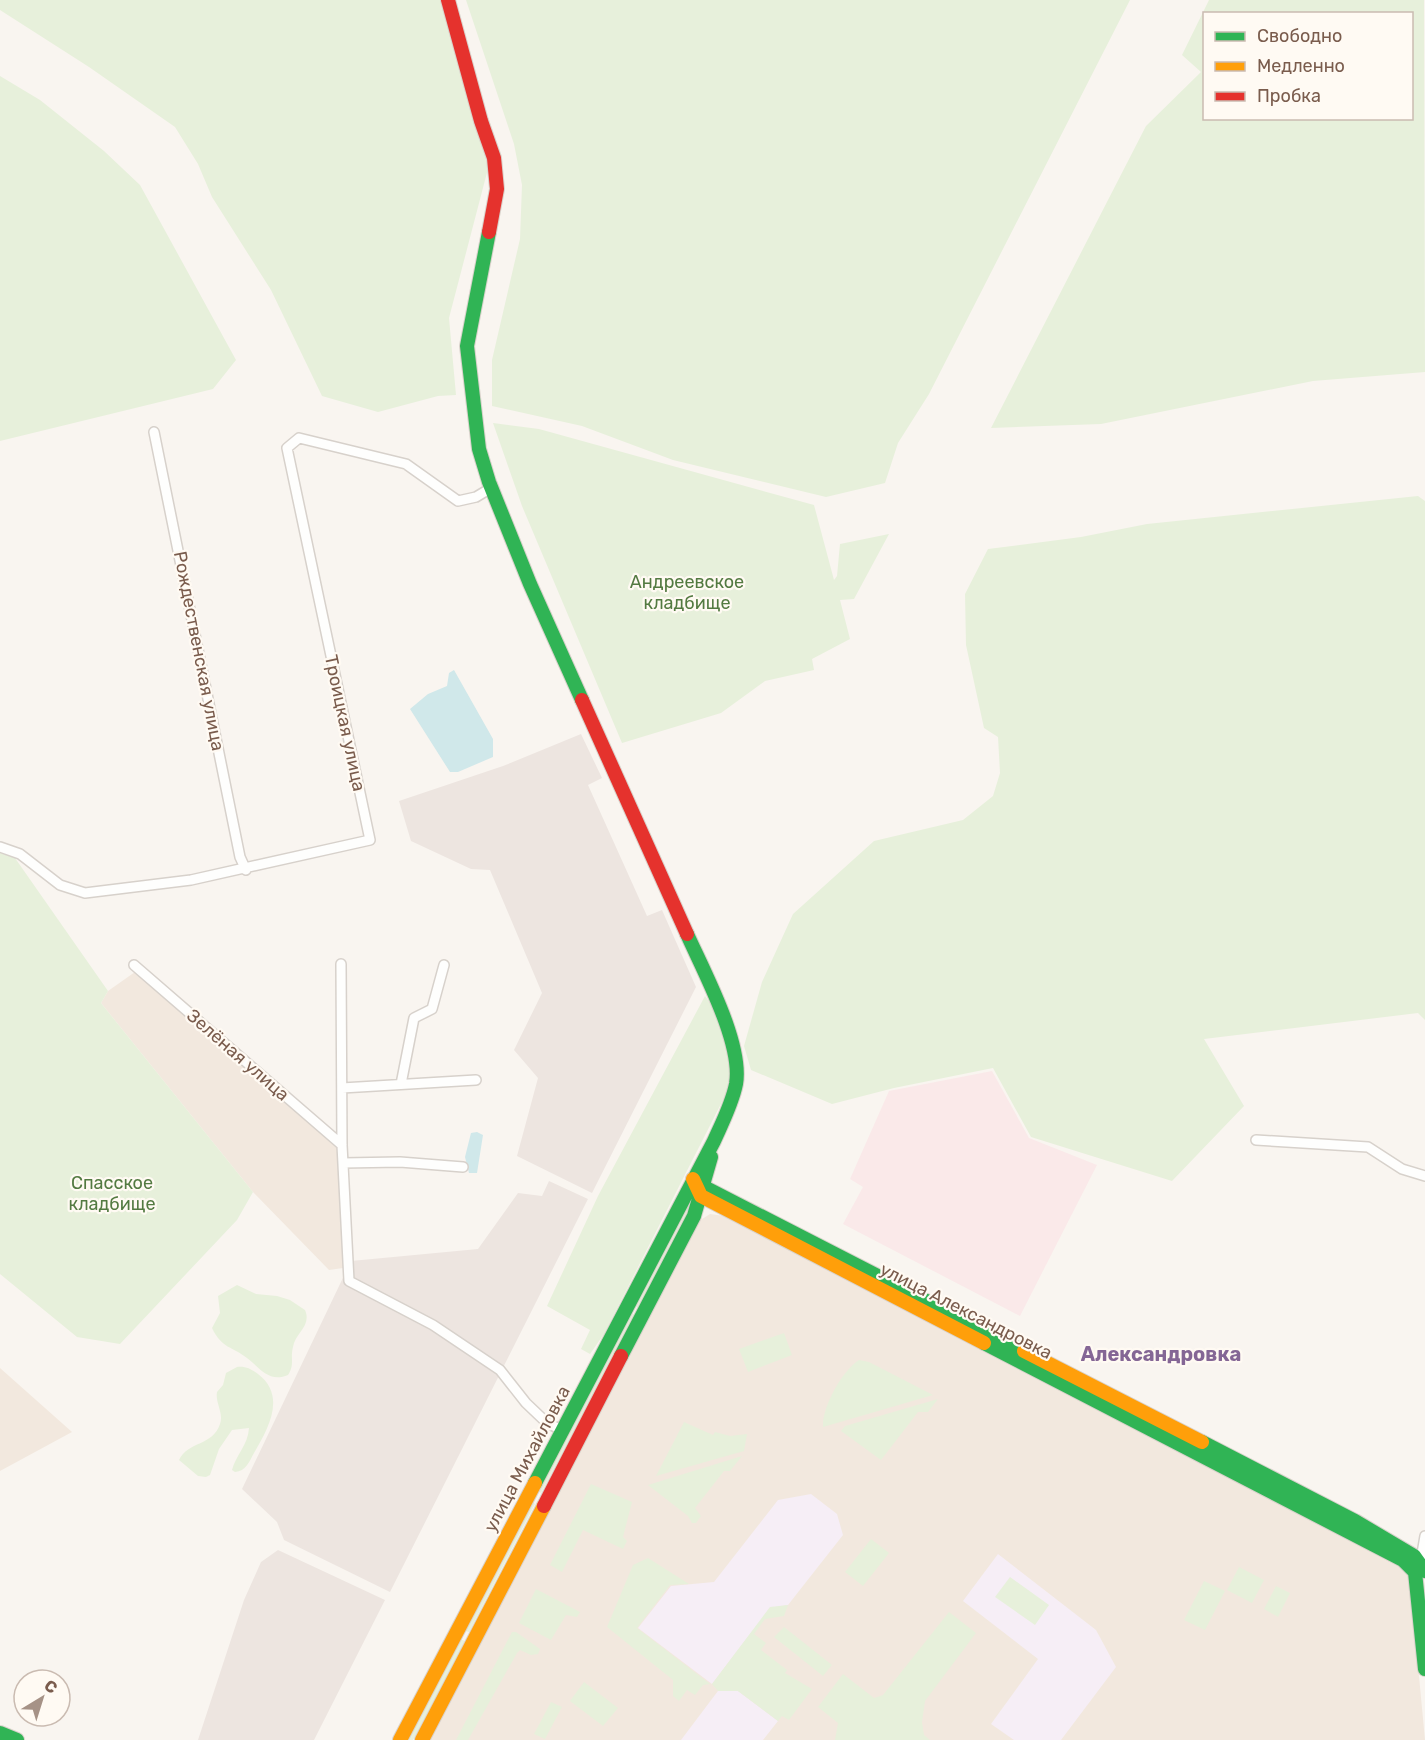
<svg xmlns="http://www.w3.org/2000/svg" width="1425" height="1740" font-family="Rubik,sans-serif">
  <rect width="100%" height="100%" fill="#f9f5f0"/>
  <!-- residential -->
  <path fill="#f2e8de" d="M135,972l205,178 3,118 -14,2 -76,-78 -152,-189 7,-12z
    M710,1214l14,2 257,129 417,220 10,10 3,16 14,149h-997l271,-519z
    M0,1368l72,64 -72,39z"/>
  <!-- industrial -->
  <path fill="#ede5e0" d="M581,734l21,44 -14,7 59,131 15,-6 34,77 -104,206 -75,-37 21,-78 -24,-28 28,-57 -52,-123 -19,-1 -60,-28 -12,-40 104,-35z
    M549,1181l39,18 -198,393 -106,-52 -7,-18 -35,-33 109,-228 127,-12 40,-56 24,3z
    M278,1550l107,50 -71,140h-116l46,-140 17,-38z"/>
  <!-- education -->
  <path fill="#f6eef6" d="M811,1494l26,20 6,21 -55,70 -18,3 -58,76 -74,-56 33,-42 43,-4 64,-82z
    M998,1554l98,76 20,37 -55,73h-47l-23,-16 47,-65 -75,-58z
    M718,1691h20l40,30 -15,19h-82z"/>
  <!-- medical -->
  <path fill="#fae9e9" d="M992,1071l37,67 68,27 -77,151 -177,-92 20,-37 -13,-8 39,-88z"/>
  <!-- green -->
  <path fill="#e7f0db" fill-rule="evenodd" d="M0,0h443l47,161 -41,157 7,77 -18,1 -60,16 -56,-16 -51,-106 -59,-93 -14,-33 -23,-37 -86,-60 -89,-57z
    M466,0h664l-201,394 -31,49 -13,40 -59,14 -153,-37 -91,-34 -90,-20v-46l28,-121 2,-54 -8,-41z
    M1209,0h215l1,372 -112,9 -212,43 -110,4 155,-302 55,-54 -19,-17zM1204,14h208v104h-208z
    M0,76l40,24 64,51 36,34 96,175 -23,29 -213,52z
    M493,423l46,6 275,76 20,75 3,-4 3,-32 49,-10 -35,65 -14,1 10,39 -38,20 2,11 -49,11 -44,32 -99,30 -100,-237z
    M1418,496l7,5v519l-7,-7 -214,26 40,67 -72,75 -141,-44 -38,-69 -99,20 -62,16 -81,-34 -7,-24 18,-64 31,-68 81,-73 89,-21 30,-24 7,-23 -2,-36 -14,-9 -18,-83 -1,-51 23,-45 93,-12 66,-13z
    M0,853l15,5 93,133 -7,12 152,189 -16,28 -117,124 -43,-7 -77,-63z
    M705,996c21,26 28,62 23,94l-124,244 -14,20 -9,-5 9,-19 -43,-24 51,-110z
    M691,1198l2,3 -54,107 -5,-3z
    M237,1285l19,9 21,2 13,4 15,10c7,16 -10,23 -12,37 -3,12 2,17 -5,28 -19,8 -28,-7 -41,-17 -15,-12 -25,-9 -35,-30l8,-15 -2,-17z
    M631,1313l4,2 -94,178 -3,-2z
    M784,1333l8,22 -44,17 -9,-23z
    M859,1360l10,2 64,33 -110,32c-1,-20 19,-56 36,-67z
    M237,1367c9,-1 14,2 21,7 29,22 10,55 -4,79 -5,9 -8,18 -19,19l-3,-2c4,-15 16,-25 17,-42l-17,2 -13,19 -9,26 -4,2 -8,-1 -19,-16c9,-19 34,-14 41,-36 4,-11 -5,-21 -3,-32l6,-7 3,-12z
    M938,1399l-10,13h-10l-37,48 -40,-29 4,-5z
    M684,1422l29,13 2,-3 15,4 17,-2 -3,17 -88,25z
    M742,1456l-12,15h-6l-29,37 6,8 -5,7h-4l-4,-7 -40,-31z
    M591,1484l41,18 -9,35 4,4 -4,8 -40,-19 -21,42 -12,-7z
    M532,1501l3,3 -66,128 -4,-1z
    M871,1539l18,14 -26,33 -18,-14z
    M648,1558l41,26 -19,1 -33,43 73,56 -7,1 -8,10 -8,-5 -8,11 -6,-5v-16l-66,-53 26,-62z
    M1239,1567l25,13 -12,23 -25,-13z
    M1010,1577l39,28 -14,20 -40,-28z
    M1204,1581l21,10 -20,39 -21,-10z
    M1276,1586l14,7 -12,24 -14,-8z
    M536,1589l44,23 -3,5 -11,-2 -15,25 -32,-17z
    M788,1605l-4,11 -19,3 -11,15 12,9 -5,7 26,20 -2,3 27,16 -23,31 -7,-4 -4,5 -40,-30h-20l-6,-7 58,-77z
    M949,1612l27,21 -51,68 -3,21 2,13 6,5h-95l3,-17 -20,-16 25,-33 31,24 9,-3z
    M784,1627l48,38 -9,11 -49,-39z
    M512,1632h4l24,17 -2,5 -7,1 -11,-5 -3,3 -49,87h-12z
    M460,1639l5,2 -52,99h-6z
    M584,1682l34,26 -15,18 -33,-25z
    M551,1702l11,5 -17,32 -11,-5z"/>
  <!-- water -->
  <path fill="#d0e8ea" d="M454,670l39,69v18l-35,15h-8l-40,-63 18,-15 19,-8 2,-13z
    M477,1132l6,3 -6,38h-8l-4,-16 6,-24z"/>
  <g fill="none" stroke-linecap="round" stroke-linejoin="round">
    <defs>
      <path id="street" d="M154,432l86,425 6,13
        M0,847l20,7 40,31 25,8 106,-13 179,-40 -83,-392 12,-10 107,26 52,37 18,-4 15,-9
        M341,964l1,181 7,136 84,44 67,45 26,33 21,20 15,7
        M134,965l208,180
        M401,1084l13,-66 18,-9 12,-44
        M342,1088l134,-8
        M1256,1140l112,7 34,22 23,7
        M343,1163l57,-1 63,5
        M1420,1565l5,-29"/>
      <path id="fast" d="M489,232l-22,114 12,103 10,33 41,102 52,116
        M692,1189l12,-2 320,164
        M984,1343l419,217 12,12 10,97
        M621,1356l73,-140 17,-59
        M1202,1442l153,79 59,35 11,15
        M535,1483l179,-342c8,-18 18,-37 22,-57 7,-40 -32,-112 -49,-150
        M0,1733l17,7"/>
      <path id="slow" d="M693,1179l8,17 283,147
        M1024,1351l178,91
        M400,1740l135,-257
        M422,1740l122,-234"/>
      <path id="jam" d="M448,0l33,121 13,37 3,31 -8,43
        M582,700l105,234
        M544,1506l77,-150"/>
    </defs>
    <!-- street casing -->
    <use href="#street" stroke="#d7d1cb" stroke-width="12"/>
    <!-- fast casing -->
    <use href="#fast" stroke="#d9d2cb" stroke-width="16"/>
    <!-- slow casing -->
    <use href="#slow" stroke="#d9d2cb" stroke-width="16"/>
    <!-- jam casing -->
    <use href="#jam" stroke="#d9d2cb" stroke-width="16"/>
    <!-- street -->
    <use href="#street" stroke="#fefefd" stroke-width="9"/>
    <!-- fast -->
    <use href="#fast" stroke="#30b455" stroke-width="14"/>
    <!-- slow -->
    <use href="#slow" stroke="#ff9f0a" stroke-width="14"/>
    <!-- jam -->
    <use href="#jam" stroke="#e5322d" stroke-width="14"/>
  </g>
  <g text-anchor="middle" stroke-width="4.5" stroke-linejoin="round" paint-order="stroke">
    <!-- park labels -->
    <g font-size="18" fill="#537a41" stroke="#fffaf3">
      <text x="687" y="588">Андреевское<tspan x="687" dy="21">кладбище</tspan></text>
      <text x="112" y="1189">Спасское<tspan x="112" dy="21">кладбище</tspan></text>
    </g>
    <!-- street labels -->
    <g font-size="18" fill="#7a5c4d" stroke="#fffaf3">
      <text transform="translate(199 651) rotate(79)" y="6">Рождественская улица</text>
      <text transform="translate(345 723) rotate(78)" y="6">Троицкая улица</text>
      <text transform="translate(238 1055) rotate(41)" y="6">Зелёная улица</text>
      <text transform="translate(966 1311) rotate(27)" y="6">улица Александровка</text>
      <text transform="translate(527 1459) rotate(-62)" y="6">улица Михайловка</text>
    </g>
    <!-- neighbourhood labels -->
    <g font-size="20" font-weight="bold" fill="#846695" stroke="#fffaf3">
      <text x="1161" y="1361">Александровка</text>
    </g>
  </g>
  <!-- legend -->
  <rect x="1203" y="12" width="210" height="108" fill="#fffaf3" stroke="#cabbb1" stroke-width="1.5"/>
  <rect x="1215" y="32" width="30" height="9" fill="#30b455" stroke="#cabbb1" stroke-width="1.5"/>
  <text x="1257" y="42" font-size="18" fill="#7a5c4d">Свободно</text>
  <rect x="1215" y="62" width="30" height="9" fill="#ff9f0a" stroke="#cabbb1" stroke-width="1.5"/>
  <text x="1257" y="72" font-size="18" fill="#7a5c4d">Медленно</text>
  <rect x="1215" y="92" width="30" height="9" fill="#e5322d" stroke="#cabbb1" stroke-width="1.5"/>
  <text x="1257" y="102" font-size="18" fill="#7a5c4d">Пробка</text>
  <!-- north arrow -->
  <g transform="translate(42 1698) rotate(38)"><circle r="28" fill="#fffaf3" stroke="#cabbb1" stroke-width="1.5"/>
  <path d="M0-4.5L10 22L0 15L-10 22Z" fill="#a69286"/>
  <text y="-9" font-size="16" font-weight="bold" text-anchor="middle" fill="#7a5c4d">С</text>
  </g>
</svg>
